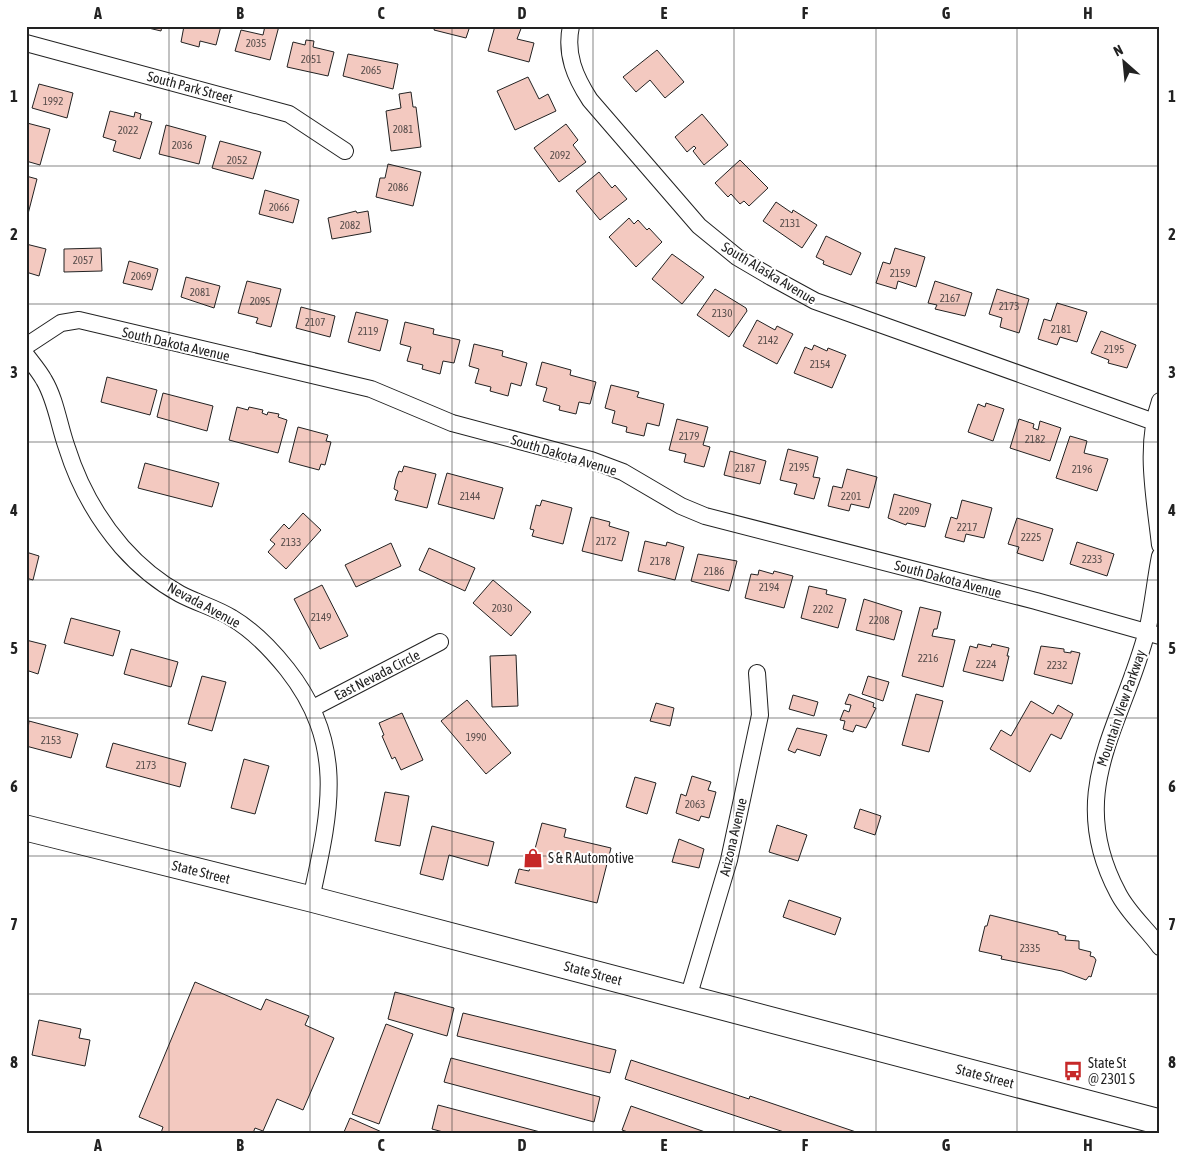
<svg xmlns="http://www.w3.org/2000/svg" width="1186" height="1159" font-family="'Asap Condensed',sans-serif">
  <rect width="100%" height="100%" fill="#fff"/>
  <!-- building -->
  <path fill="#f3c9c0" stroke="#222" d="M140,26h22l-1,5z
    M184,26h37l-5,19 -16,-4 -1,6 -18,-5z
    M265,26h14l-9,34 -35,-9 6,-21 22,5z
    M435,26h35l-4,12 -32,-8z
    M495,26h27l-5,13 17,4 -5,19 -41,-11z
    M306,40l8,1 -1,6 21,5 -6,24 -41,-9 6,-25 12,3z
    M657,50l27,32 -19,16 -15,-18 -14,12 -13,-15z
    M348,54l50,10 -5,25 -50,-13z
    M528,77l11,22 9,-5 8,17 -41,19 -18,-39z
    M39,84l34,9 -6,25 -35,-10z
    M411,92l2,15h3l5,40 -30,4 -5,-40 15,-3 -2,-14z
    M110,111l24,6 1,-5 6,2 -1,5 12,3 -12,37 -27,-8 3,-10 -13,-4z
    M702,114l26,31 -24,20 -11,-14 3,-3 -2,-2 -7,6 -12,-15z
    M27,123l23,6 -10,36 -14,-4z
    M566,124l12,16 -5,5 13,17 -27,20 -25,-34z
    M166,125l40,11 -7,28 -40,-10z
    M220,141l41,11 -8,27 -41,-11z
    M740,160l28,28 -19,18 -5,-5 -4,3 -9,-10 -3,3 -13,-14z
    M388,164l33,8 -8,34 -37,-9 4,-19h5z
    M599,172l13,16 3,-3 12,14 -27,21 -24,-29z
    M26,176l11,3 -9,35h-2z
    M265,190l34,10 -6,23 -34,-9z
    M776,202l16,11 1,-3 24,15 -15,23 -39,-27z
    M356,211l1,2 11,-2 3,21 -39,7 -4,-21z
    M629,218l5,6 4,-4 9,10 2,-2 13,14 -26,25 -27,-30z
    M826,236l35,17 -10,22 -28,-11 1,-3 -8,-4z
    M26,244l20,5 -7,27 -13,-4z
    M101,248l1,23 -38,1v-23z
    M895,248l30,9 -9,30 -18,-6 -2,8 -20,-6 7,-21 7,2z
    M672,254l32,23 -22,27 -30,-25z
    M129,261l29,8 -6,21 -29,-7z
    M186,277l34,9 -6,22 -33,-11z
    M247,281l34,8 -10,38 -15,-4 2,-5 -20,-5z
    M935,281l37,12 -7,23 -30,-7 2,-4 -9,-2z
    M715,289l31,19 1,3 -18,26 -32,-22z
    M997,289l32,10 -10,34 -19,-6 2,-9 -13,-4z
    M1057,303l30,9 -10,30 -17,-5 -3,8 -19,-6 6,-20 7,2z
    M301,307l34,9 -5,21 -34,-9z
    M356,312l32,8 -8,31 -32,-9z
    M757,320l18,10 2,-4 16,8 -16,30 -34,-18z
    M405,322l29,7 -1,5 27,6 -6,23 -11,-2 -3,13 -18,-5 1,-4 -16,-4 4,-14 -11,-3z
    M1101,331l35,14 -9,23 -19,-5 1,-3 -18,-7z
    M474,344l29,7 -1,5 25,7 -6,23 -10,-3 -3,13 -18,-5 1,-4 -16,-4 4,-14 -10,-3z
    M814,345l13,6 1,-3 18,7 -14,33 -38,-15 11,-26 7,3z
    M542,362l29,8 -1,5 26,7 -6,22 -11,-2 -3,12 -17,-4 1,-4 -17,-5 4,-13 -11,-3z
    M107,377l50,13 -7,25 -49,-13z
    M611,385l28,7 -2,5 27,7 -5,22 -12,-3 -3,13 -18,-4 1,-5 -15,-4 3,-12 -10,-3z
    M163,393l50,13 -6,25 -50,-14z
    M986,403l18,6 -11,32 -25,-9 10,-28 7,3z
    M237,407l11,3 1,-3 14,3 -1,3 5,2 1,-3 11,2 -1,3 9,3 -9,33 -49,-13z
    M677,419l31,8 -5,18 7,2 -6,20 -20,-5 2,-8 -17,-4z
    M1019,419l15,5 -1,4 5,2 2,-9 21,7 -11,33 -40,-13z
    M298,427l30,8 -2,6 5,1 -6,23 -4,-1 -2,6 -30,-8z
    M1070,436l17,5 -3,12 24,6 -11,32 -41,-13z
    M788,449l30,8 -5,20 7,1 -6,21 -20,-5 3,-10 -17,-4z
    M730,451l36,10 -6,23 -36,-9z
    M145,463l74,20 -7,24 -74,-19z
    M404,466l32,8 -9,34 -32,-8 3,-9 -4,-2 2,-10 3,-8 3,1z
    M847,469l30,8 -8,31 -18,-4 -2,7 -21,-5 5,-20 9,2z
    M447,473l56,15 -9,31 -56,-15z
    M894,494l37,10 -6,23 -18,-4 -1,2 -18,-7z
    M542,500l30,8 -9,36 -31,-8 2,-6 -4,-1 6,-24 4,1z
    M962,500l30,8 -8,30 -18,-4 -2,8 -19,-5 6,-20 6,2z
    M303,513l18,17 -35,39 -18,-17 7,-8 -5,-4 14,-16 5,5z
    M591,517l19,5 -1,4 20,6 -7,29 -40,-10z
    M1017,518l36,11 -10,32 -26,-8 2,-6 -11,-3z
    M645,541l21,5 1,-4 17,5 -9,33 -37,-9z
    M1077,542l37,12 -7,22 -37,-12z
    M391,543l10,23 -45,21 -11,-22z
    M429,548l46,20 -10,23 -46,-21z
    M26,552l13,4 -6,24 -7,-2z
    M698,554l39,7 -8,30 -38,-10z
    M759,570l14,4 1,-3 19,5 -9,32 -39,-10 6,-24 7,1z
    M493,580l38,32 -20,24 -38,-33z
    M322,585l26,51 -28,13 -26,-50z
    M809,586l18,4 -1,4 20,5 -8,29 -37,-10z
    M864,599l38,12 -8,29 -38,-10z
    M920,607l21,5 -4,17h-3l-2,7 23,4 -12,47 -41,-11z
    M71,618l49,13 -7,25 -49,-13z
    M26,640l20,5 -8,29 -12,-4z
    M978,644l13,3 1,-3 17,4 -2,8h2l-6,25 -40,-10 7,-25 7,2z
    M1041,646l23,3v3l7,1v-2l9,2 -8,31 -38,-10z
    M131,649l47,13 -7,25 -47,-13z
    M516,655l2,51 -26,1 -2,-51z
    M202,676l24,6 -14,49 -24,-7z
    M868,676l21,6 -6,19 -21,-7z
    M849,694l25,9 -1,4 3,1 -10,20 -10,-3 -3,7 -10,-3 2,-8 -5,-1 4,-10 5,2 2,-7 -6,-1z
    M916,694l27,7 -14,51 -27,-7z
    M793,695l25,7 -4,14 -25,-7z
    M467,700l44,53 -25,21 -45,-53z
    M1031,701l22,13 5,-9 15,9 -12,25 -10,-5 -21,38 -40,-23 11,-19 10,6z
    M656,703l18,5 -4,18 -20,-5z
    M402,713l21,47 -22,10 -6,-13 -3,2 -10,-23 2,-1 -5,-12z
    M29,721l49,13 -7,24 -45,-12z
    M797,728l30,7 -7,21 -23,-7 -2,4 -7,-3z
    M113,743l73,20 -6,24 -74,-20z
    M244,759l25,7 -14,48 -24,-6z
    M692,776l19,6 -3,8 8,2 -7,26 -8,-2 -2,5 -23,-8 5,-19 5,2z
    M635,777l21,6 -9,31 -21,-7z
    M385,792l24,4 -9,50 -25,-5z
    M860,809l21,7 -6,19 -21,-7z
    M542,823l24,6 -2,8 47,11 -14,55 -82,-20 4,-14 10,2z
    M777,825l30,10 -9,26 -29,-9z
    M432,826l62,16 -6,24 -39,-11 -6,25 -23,-6z
    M679,839l25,10 -5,19 -27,-6z
    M789,900l52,18 -6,17 -52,-18z
    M990,915l68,17v2l8,2 -1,4 14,1v8l12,3 -1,4 4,1 2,3 -5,17 -2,-1 -3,4 -24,-9 -61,-12 1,-3 -23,-5 6,-25h2z
    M195,982l66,28 5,-11 43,17 -4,9 29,13 -31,72 -26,-11 -14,32 -8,-3 -2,5h-92l2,-6 -24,-10z
    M395,992l59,16 -7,28 -59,-17z
    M463,1013l153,37 -6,23 -153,-37z
    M39,1020l42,9 -2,9 11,2 -5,26 -53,-11z
    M386,1024l27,10 -34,90 -27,-10z
    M451,1058l149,39 -6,25 -150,-40z
    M631,1060l118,39 1,-3 109,37h-72l-162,-54z
    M438,1105l106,28h-97l-15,-4z
    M631,1106l77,27h-77l-9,-3z
    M350,1118l34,15 -40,-1z"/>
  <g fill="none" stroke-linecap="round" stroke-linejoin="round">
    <defs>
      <path id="minor" d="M571,26c-6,28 4,51 19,74l109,126 38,31 34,20 44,24 345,123
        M26,43l263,71 56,37
        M26,346l35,-23 18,-3 292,69 81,34 139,37 32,12 58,34 24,10 331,85 124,35
        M26,355c6,8 13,16 18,25 12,20 15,46 23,68 11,35 30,70 55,99 16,18 36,35 58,47 17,9 36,14 52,24 22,13 39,31 55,51 60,76 43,143 24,230
        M1160,401c-16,46 -5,97 0,144
        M1160,556c-5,25 -7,51 -13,75 -25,96 -83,161 -29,262 10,20 29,36 42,54
        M313,708l127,-66
        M688,998l41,-138 31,-145 -3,-42"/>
      <path id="primary" d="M26,828l285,71 849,223"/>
    </defs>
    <!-- minor casing -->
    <use href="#minor" stroke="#222" stroke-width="18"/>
    <!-- primary casing -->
    <use href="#primary" stroke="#222" stroke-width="27"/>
    <!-- minor -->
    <use href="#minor" stroke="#fff" stroke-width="16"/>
    <!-- primary -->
    <use href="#primary" stroke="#fff" stroke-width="25"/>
  </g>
  <!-- grid -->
  <path fill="none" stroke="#222" stroke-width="1" stroke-opacity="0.55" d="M169,26v1107M310,26v1107M452,26v1107M593,26v1107M734,26v1107M876,26v1107M1017,26v1107M26,166h1134M26,304h1134M26,442h1134M26,580h1134M26,718h1134M26,856h1134M26,994h1134"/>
  <!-- icons -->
  <defs>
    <symbol id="shop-bare" viewBox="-9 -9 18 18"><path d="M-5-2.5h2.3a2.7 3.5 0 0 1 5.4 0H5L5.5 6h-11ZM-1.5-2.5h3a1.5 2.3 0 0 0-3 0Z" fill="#c62828" stroke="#fff" stroke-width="2.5" paint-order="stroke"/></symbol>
    <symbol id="bus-bare" viewBox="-9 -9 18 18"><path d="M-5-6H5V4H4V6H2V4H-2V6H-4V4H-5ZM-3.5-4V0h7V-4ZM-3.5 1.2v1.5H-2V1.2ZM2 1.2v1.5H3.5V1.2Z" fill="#c62828" stroke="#fff" stroke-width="2.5" paint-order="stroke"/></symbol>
  </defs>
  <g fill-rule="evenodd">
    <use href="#shop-bare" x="519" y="844" width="28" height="28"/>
    <use href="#bus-bare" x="1059" y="1057" width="28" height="28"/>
  </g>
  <g text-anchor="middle" stroke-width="4" stroke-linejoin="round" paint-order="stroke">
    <!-- number labels -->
    <g font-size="11" fill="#564c4a">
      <text x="256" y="47">2035</text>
      <text x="311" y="63">2051</text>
      <text x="371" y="74">2065</text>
      <text x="53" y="105">1992</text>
      <text x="403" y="133">2081</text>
      <text x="128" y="134">2022</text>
      <text x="182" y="149">2036</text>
      <text x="560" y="159">2092</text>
      <text x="237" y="164">2052</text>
      <text x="398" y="191">2086</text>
      <text x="279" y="211">2066</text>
      <text x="790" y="227">2131</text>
      <text x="350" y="229">2082</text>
      <text x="83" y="264">2057</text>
      <text x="900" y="277">2159</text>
      <text x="141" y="280">2069</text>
      <text x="200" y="296">2081</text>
      <text x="950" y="302">2167</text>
      <text x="260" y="305">2095</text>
      <text x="1009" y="310">2173</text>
      <text x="722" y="317">2130</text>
      <text x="315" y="326">2107</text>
      <text x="1061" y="333">2181</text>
      <text x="368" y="335">2119</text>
      <text x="768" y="344">2142</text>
      <text x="1114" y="353">2195</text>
      <text x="820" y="368">2154</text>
      <text x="689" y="440">2179</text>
      <text x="1035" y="443">2182</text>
      <text x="799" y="471">2195</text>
      <text x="745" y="472">2187</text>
      <text x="1082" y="473">2196</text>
      <text x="470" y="500">2144</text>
      <text x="851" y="500">2201</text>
      <text x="909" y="515">2209</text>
      <text x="967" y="531">2217</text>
      <text x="1031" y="541">2225</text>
      <text x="606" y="545">2172</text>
      <text x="291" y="546">2133</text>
      <text x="1092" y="563">2233</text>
      <text x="660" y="565">2178</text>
      <text x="714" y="575">2186</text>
      <text x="769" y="591">2194</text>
      <text x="502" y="612">2030</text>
      <text x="823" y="613">2202</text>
      <text x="321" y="621">2149</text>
      <text x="879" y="624">2208</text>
      <text x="928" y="662">2216</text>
      <text x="986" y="668">2224</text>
      <text x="1057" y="669">2232</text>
      <text x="476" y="741">1990</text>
      <text x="51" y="744">2153</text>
      <text x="146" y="769">2173</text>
      <text x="695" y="808">2063</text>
      <text x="1030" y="952">2335</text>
    </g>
    <!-- street labels -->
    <g font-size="14" fill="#222" stroke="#fff">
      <text transform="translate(190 87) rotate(15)" y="5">South Park Street</text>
      <text transform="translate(769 273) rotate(31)" y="5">South Alaska Avenue</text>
      <text transform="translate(176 344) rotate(13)" y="5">South Dakota Avenue</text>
      <text transform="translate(564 455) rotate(17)" y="5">South Dakota Avenue</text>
      <text transform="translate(948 579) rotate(15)" y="5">South Dakota Avenue</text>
      <text transform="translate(204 605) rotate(28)" y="5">Nevada Avenue</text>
      <text transform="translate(377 675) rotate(-27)" y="5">East Nevada Circle</text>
      <text transform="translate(1121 708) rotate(-71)" y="5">Mountain View Parkway</text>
      <text transform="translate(733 837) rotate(-77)" y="5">Arizona Avenue</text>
      <text transform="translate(201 872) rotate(14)" y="5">State Street</text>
      <text transform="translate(593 973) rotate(15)" y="5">State Street</text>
      <text transform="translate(985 1076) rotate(15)" y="5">State Street</text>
    </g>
    <!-- poi labels -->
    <g font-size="14" fill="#222" stroke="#fff" text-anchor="start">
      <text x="548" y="863">S &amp; R Automotive</text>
      <text x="1088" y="1068">State St<tspan x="1088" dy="16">@ 2301 S</tspan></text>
    </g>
  </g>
  <!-- border -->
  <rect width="1186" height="1159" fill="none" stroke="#ffffff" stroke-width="55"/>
  <!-- north arrow -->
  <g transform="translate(1124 62) rotate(333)" stroke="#ffffff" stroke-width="4" paint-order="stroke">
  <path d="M0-4L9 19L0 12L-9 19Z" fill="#222222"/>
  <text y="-8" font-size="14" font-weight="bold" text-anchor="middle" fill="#222222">N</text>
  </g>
  <rect x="28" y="28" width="1130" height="1104" fill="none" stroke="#222" stroke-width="2"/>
  <g font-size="16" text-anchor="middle" font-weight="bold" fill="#222">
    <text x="98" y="19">A</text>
    <text x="240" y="19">B</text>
    <text x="381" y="19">C</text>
    <text x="522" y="19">D</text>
    <text x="664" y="19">E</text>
    <text x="805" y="19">F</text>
    <text x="946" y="19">G</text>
    <text x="1088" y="19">H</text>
    <text x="14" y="102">1</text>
    <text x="1172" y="102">1</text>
    <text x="14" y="240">2</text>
    <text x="1172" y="240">2</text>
    <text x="14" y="378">3</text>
    <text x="1172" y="378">3</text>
    <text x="14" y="516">4</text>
    <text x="1172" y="516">4</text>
    <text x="14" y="654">5</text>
    <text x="1172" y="654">5</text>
    <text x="14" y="792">6</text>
    <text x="1172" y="792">6</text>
    <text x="14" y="930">7</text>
    <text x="1172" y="930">7</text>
    <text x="14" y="1068">8</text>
    <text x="1172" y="1068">8</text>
    <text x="98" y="1151">A</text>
    <text x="240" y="1151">B</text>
    <text x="381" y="1151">C</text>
    <text x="522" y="1151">D</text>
    <text x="664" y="1151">E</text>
    <text x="805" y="1151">F</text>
    <text x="946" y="1151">G</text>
    <text x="1088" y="1151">H</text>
  </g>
</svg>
